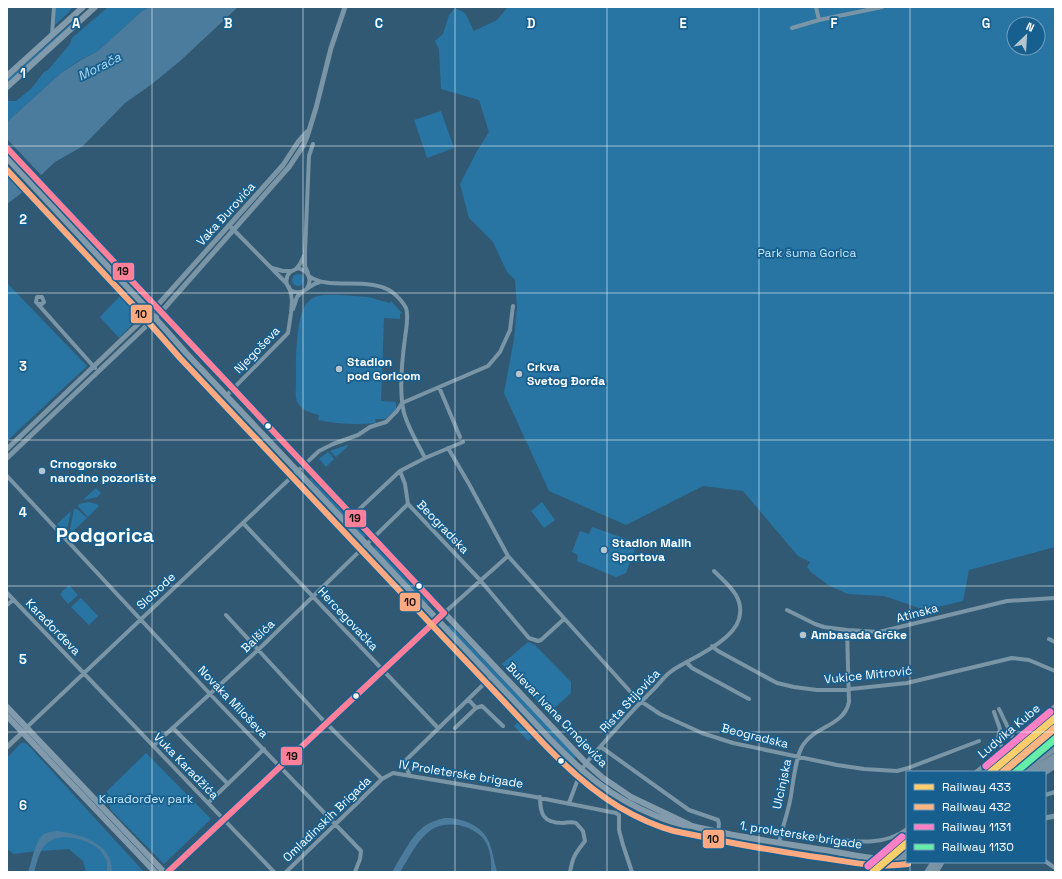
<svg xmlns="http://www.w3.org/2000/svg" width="1062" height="879" font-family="'Space Grotesk',sans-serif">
  <rect width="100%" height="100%" fill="#325973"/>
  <!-- green -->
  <path fill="#2875a3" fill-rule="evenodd" d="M56,7h16v1l-3,4 -14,13z
    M108,7h41l-8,5 -43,39 -18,9 -19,13 -54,49v-23l2,2h7l15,-12 13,-17 4,-2 22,-26 2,-6z
    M508,7h547v540l-86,23 -6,31 -38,9 -41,-14 -36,-2 -20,-9 -17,-13 -4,-5 3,-5 -12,-6 -55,-65 -40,-5 -77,39 -77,-34 -45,-98 10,-54 3,-32 -2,-27 -8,-8 -14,-30 -24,-24 -9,-34 17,-33 12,-19 -10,-32 -38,-11 -2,-40 -4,-8 8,-7 6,-19 6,-7 10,5 9,18 23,-11zM1014,24h24v24h-24z
    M74,21l1,1 -68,62v-4l7,-6z
    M441,111l13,37 -27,10 -13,-38z
    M292 280a6 6 0 1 1 12 0a6 6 0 1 1-12 0Z
    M7,283l80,83 -80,75z
    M121,295l20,20 -22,23 -19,-21z
    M340,295l28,2 22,6 1,-2 11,12 -2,1v5l-16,-1 -3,83 15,1v7l-11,10h-10l1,4c-20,2 -39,1 -58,-3l1,-5c-8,-2 -19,-5 -22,-14 -2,-5 -1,-13 -1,-19 0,-18 -1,-68 12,-80 8,-9 21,-7 32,-7z
    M347,445l1,1 -12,11 -6,-6z
    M328,452l6,7 -8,8 -7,-8z
    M312,476l55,59 -3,3 -55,-60z
    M96,488l5,5 -4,4 -14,3z
    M89,502l8,2 2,2 -11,11 -10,-11 1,-2z
    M542,502l13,18 -11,8 -13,-17z
    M74,509h3l10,9 -18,17z
    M71,511l-5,22 -9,-9z
    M592,527l40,14 3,8 -9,24 -10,4 -39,-16 1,-6 -6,-3 8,-21 9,3z
    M376,545l53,57 -2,2 -53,-56z
    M69,585l9,10 -10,9 -8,-10z
    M81,598l17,18 -9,9 -18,-18z
    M450,625l127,131 -3,3 -127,-132z
    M528,642l7,3 36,37v11l-22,20 -47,-49z
    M522,718l14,15 -8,8 -14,-15z
    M21,743h4l4,3 115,126h-58l-3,-11 -14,-12 -40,3 -15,2 -7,-5v-91z
    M146,753l65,66 -47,45 -54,-55 -1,-9 -2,-9z"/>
  <!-- water -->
  <path fill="#4b7c9d" d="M149,7h89l-59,55 -27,22 -27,19 -42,43 -28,16 -31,29 -17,13v-82l54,-49 20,-13 17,-9 43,-39z
    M445,818c17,0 37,7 44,24 4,10 5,20 8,30h-6c1,-12 -1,-26 -9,-35 -13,-13 -36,-17 -51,-7 -14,10 -22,28 -31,42h-8c8,-13 18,-34 30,-44 7,-6 15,-8 23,-10z
    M57,831c23,3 56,12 55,41h-5v-11c-3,-5 -6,-11 -11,-14 -13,-9 -37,-15 -50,-3 -7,7 -9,19 -12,28h-6c4,-10 7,-32 16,-38 3,-2 9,-2 13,-3z"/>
  <!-- pier -->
  <path fill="#325973" d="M7,139l35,37 -13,13 -22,-24z"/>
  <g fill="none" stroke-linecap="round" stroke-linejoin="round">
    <!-- minor -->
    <path stroke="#7995a6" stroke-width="4" d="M816,7l3,13
      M792,28l27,-8 63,-13
      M52,35l2,-28
      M229,225l57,58
      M272,268l11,3h7
      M296,269l4,-5 4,-8
      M308,273l-3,-7v-14l4,-96 4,-12
      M309,276c19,15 60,0 83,16 5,4 11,10 14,16 3,8 0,21 -1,30 -3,22 -6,48 -2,70 2,15 15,36 22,50
      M307,288c4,-6 3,-12 -2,-17l-7,-3 -8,4c-7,8 -3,22 10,20 8,-1 10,-8 20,-10
      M38,304h4l2,-2 -2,-5h-5l-1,5 59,66
      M293,309l4,-12 5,-5
      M439,387l21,50
      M226,396l62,-63 3,-20 1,-12 -1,-7 -2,-7
      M448,448l21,36 39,72 128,142 24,16 42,19 31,10 104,22 27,4 33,2 11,-3 71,-27
      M400,471l5,13 3,20
      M7,476l203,218 151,157 -1,8 -5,13
      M408,504l72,76 49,58 9,3 3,-1 23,-21
      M352,516l48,-45 25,-13 38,-16
      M243,523l195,205
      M7,593l267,279
      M7,605l6,-5
      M787,610l28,14 9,3 23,3 32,2 128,-31 48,-3
      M444,613l64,-57
      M226,615l95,103 61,61
      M1049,639l6,3
      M712,646l6,5 59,32 17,4 23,3h24l66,-7 105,-25 17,2 26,11
      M687,663l5,5 57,31
      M476,708l6,-2 21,20
      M999,709l15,31
      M994,712l6,17 -2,9 5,12
      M27,727l292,-276 14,-7 25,-9 12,-8 16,-5 11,-11 5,-8 86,-37 12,-14 10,-22 3,-24
      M173,728l55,56
      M455,728l21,-20 -8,-9
      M153,746l105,-96 150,-146
      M601,747l88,63 29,10 1,4 -1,8
      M976,772l79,-66
      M410,776l-5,-11v-4l86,-84
      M1045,795l10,-3
      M540,797c0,17 3,26 23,26 4,0 8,-2 13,0l7,8 2,10c-10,13 -12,15 -15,31
      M208,803l56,-54
      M569,803l12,-32 5,-8c22,-25 44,-51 68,-74 6,-6 12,-15 19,-19 19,-12 60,-29 66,-51 6,-22 -11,-34 -25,-48
      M781,833c17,1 34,4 50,6 27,3 53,7 76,-10
      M779,843c3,-14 8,-28 11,-42 3,-15 5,-44 13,-56 12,-19 41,-19 46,-43l-2,-72
      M1045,861l10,7
      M286,872l96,-93 11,-6 137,23 86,17 3,2v15l4,15 9,27"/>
    <!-- tertiary -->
    <path stroke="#7995a6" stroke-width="5" d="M7,449l149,-142 127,-142 15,-23 9,-10
      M7,458l154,-146 128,-145 14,-21 4,-9 9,-29 15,-60 14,-41
      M7,747l18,-17
      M1045,818l10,-2"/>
    <!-- secondary -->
    <path stroke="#819aac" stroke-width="6" d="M7,76l76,-69
      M7,87l88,-80
      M7,148l61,64 126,136 392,415 17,15 28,19 59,28
      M7,158l135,145 44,50 364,386c32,33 60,58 104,76 12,5 24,10 38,11 43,11 88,17 133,24 25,4 53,12 79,7
      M7,707l157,165
      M7,716l148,156
      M168,872c92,-84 181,-171 272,-255"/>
    <!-- primary -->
    <path stroke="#7993a5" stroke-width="7" d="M1009,772l46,-31
      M1019,772l36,-24
      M1031,772l24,-15
      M1044,772l11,-7
      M901,857l6,-4
      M928,872l6,-10
      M935,872l6,-10"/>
    <defs>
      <path id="bus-1" d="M7,148l437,465 -276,259"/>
      <path id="bus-2" d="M7,170l129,138 44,50 364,386c23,24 47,46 75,63 17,10 36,19 55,24 13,3 26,5 39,8 32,7 64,12 96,17 33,4 65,13 99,8"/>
    </defs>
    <!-- bus-1 casing -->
    <use href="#bus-1" stroke="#175f8e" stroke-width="9"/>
    <!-- bus-2 casing -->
    <use href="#bus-2" stroke="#175f8e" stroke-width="9"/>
    <!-- bus-1 -->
    <use href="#bus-1" stroke="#ff8098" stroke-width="6"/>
    <!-- bus-2 -->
    <use href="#bus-2" stroke="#ffa980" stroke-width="6"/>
    <defs>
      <path id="rail-1" d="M991,772l64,-54
        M873,872l34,-29"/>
      <path id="rail-2" d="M1003,772l52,-44"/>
      <path id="rail-3" d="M986,766l64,-54
        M868,866l34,-29"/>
      <path id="rail-4" d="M1016,772l39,-33"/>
    </defs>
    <!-- rail-1 casing -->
    <use href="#rail-1" stroke="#175f8e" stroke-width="10"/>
    <!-- rail-2 casing -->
    <use href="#rail-2" stroke="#175f8e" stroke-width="10"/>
    <!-- rail-3 casing -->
    <use href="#rail-3" stroke="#175f8e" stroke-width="10"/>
    <!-- rail-4 casing -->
    <use href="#rail-4" stroke="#175f8e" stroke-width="10"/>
    <!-- rail-1 -->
    <use href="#rail-1" stroke="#fece6d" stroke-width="7"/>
    <!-- rail-2 -->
    <use href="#rail-2" stroke="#ffb580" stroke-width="7"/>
    <!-- rail-3 -->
    <use href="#rail-3" stroke="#ff80c5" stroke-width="7"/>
    <!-- rail-4 -->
    <use href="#rail-4" stroke="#66eda8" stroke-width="7"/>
  </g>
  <!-- grid -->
  <path fill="none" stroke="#fff" stroke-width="1" stroke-opacity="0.55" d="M152,7v865M303,7v865M455,7v865M607,7v865M759,7v865M910,7v765M7,146h1048M7,293h1048M7,440h1048M7,586h1048M7,732h1048M910,862v10"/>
  <!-- markers -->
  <g fill="#b7c5ce" stroke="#175f8e" stroke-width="1.5">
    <circle cx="339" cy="369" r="4"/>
    <circle cx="519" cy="374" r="4"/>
    <circle cx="42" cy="471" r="4"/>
    <circle cx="604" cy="550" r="4"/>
    <circle cx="803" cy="635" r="4"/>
  </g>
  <g fill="#fff" stroke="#175f8e" stroke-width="1.5">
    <circle cx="268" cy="426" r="3.5"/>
    <circle cx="419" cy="586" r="3.5"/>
    <circle cx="356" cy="696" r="3.5"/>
    <circle cx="561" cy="761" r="3.5"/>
  </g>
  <g text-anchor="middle" stroke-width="3.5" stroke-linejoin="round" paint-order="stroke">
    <!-- street labels -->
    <g font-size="12" fill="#fff" stroke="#175f8e">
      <text transform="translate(226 214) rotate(-48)" y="4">Vaka Đurovića</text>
      <text transform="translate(257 350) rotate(-46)" y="4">Njegoševa</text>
      <text transform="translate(443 527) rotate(46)" y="4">Beogradska</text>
      <text transform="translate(156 591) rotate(-43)" y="4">Slobode</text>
      <text transform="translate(917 613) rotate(-15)" y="4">Atinska</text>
      <text transform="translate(348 619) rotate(47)" y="4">Hercegovačka</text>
      <text transform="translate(53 627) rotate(46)" y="4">Karađorđeva</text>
      <text transform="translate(258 636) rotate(-44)" y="4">Balšića</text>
      <text transform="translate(868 675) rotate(-6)" y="4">Vukice Mitrović</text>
      <text transform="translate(630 701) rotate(-47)" y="4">Rista Stijovića</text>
      <text transform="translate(233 702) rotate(46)" y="4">Novaka Miloševa</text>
      <text transform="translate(557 715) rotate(46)" y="4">Bulevar Ivana Crnojevića</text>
      <text transform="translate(1009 731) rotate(-40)" y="4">Ludvika Kube</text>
      <text transform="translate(755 736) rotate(14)" y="4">Beogradska</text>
      <text transform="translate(186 766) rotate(46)" y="4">Vuka Karadžića</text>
      <text transform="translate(461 774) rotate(9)" y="4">IV Proleterske brigade</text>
      <text transform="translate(782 784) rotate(-78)" y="4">Ulcinjska</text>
      <text transform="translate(327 819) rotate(-44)" y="4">Omladinskih Brigada</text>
      <text transform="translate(801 835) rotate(9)" y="4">1. proleterske brigade</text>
    </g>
    <!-- park labels -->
    <g font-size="12" fill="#c9e8fb" stroke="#175f8e">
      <text x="807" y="257">Park šuma Gorica</text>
      <text x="146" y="803">Karađorđev park</text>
    </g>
    <!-- poi labels -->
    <g font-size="12" font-weight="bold" fill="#fff" stroke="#175f8e" text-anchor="start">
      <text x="347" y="366">Stadion<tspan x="347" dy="14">pod Goricom</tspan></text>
      <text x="527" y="371">Crkva<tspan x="527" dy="14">Svetog Đorđa</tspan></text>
      <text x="50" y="468">Crnogorsko<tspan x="50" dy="14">narodno pozorište</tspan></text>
      <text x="612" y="547">Stadion Malih<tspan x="612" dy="14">Sportova</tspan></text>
      <text x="811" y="639">Ambasada Grčke</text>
    </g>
    <!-- water labels -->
    <g font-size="13" font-style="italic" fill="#afdcf6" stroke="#175f8e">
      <text transform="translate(99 66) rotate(-27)" y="5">Morača</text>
    </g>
    <!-- town labels -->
    <g font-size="20" font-weight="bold" fill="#fff" stroke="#175f8e">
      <text x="105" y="542">Podgorica</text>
    </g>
  </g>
  <g font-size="13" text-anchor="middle" font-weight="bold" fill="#fff" stroke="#175f8e" stroke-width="3.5" stroke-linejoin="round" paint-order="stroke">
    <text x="76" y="28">A</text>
    <text x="228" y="28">B</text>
    <text x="379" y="28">C</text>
    <text x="531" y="28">D</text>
    <text x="683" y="28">E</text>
    <text x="834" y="28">F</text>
    <text x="986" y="28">G</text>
    <text x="23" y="78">1</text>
    <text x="23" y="224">2</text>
    <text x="23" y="371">3</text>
    <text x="23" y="517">4</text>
    <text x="23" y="664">5</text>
    <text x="23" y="810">6</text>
  </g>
  <g stroke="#175f8e" stroke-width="1.5">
    <rect x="112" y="262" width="23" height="19" rx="4" fill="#ff8098"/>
    <rect x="130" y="304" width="23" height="20" rx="4" fill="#ffa980"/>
    <rect x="344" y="509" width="23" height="19" rx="4" fill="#ff8098"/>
    <rect x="399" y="592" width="22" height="20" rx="4" fill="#ffa980"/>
    <rect x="280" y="746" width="23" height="20" rx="4" fill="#ff8098"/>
    <rect x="702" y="829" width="23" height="20" rx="4" fill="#ffa980"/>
  </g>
  <g font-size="11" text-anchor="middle" font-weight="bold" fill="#111">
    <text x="123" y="275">19</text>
    <text x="141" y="318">10</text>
    <text x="355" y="522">19</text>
    <text x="410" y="606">10</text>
    <text x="292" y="760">19</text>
    <text x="713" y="843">10</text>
  </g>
  <!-- border -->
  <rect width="1062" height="879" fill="none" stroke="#ffffff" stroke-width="16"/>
  <!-- legend -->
  <rect x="906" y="771" width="140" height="92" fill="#175f8e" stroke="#749fbb"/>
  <rect x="914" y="784" width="20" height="6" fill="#fece6d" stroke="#749fbb"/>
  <text x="942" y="791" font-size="12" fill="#ffffff">Railway 433</text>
  <rect x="914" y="804" width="20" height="6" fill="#ffb580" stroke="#749fbb"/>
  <text x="942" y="811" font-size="12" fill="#ffffff">Railway 432</text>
  <rect x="914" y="824" width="20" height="6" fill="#ff80c5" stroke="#749fbb"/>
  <text x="942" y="831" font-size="12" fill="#ffffff">Railway 1131</text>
  <rect x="914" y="844" width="20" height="6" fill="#66eda8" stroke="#749fbb"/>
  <text x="942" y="851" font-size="12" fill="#ffffff">Railway 1130</text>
  <!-- north arrow -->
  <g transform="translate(1026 36) rotate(25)"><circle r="19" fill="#175f8e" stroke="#749fbb"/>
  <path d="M0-3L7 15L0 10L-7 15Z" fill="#b7c5ce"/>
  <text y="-6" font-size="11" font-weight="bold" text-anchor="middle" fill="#ffffff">N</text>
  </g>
</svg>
